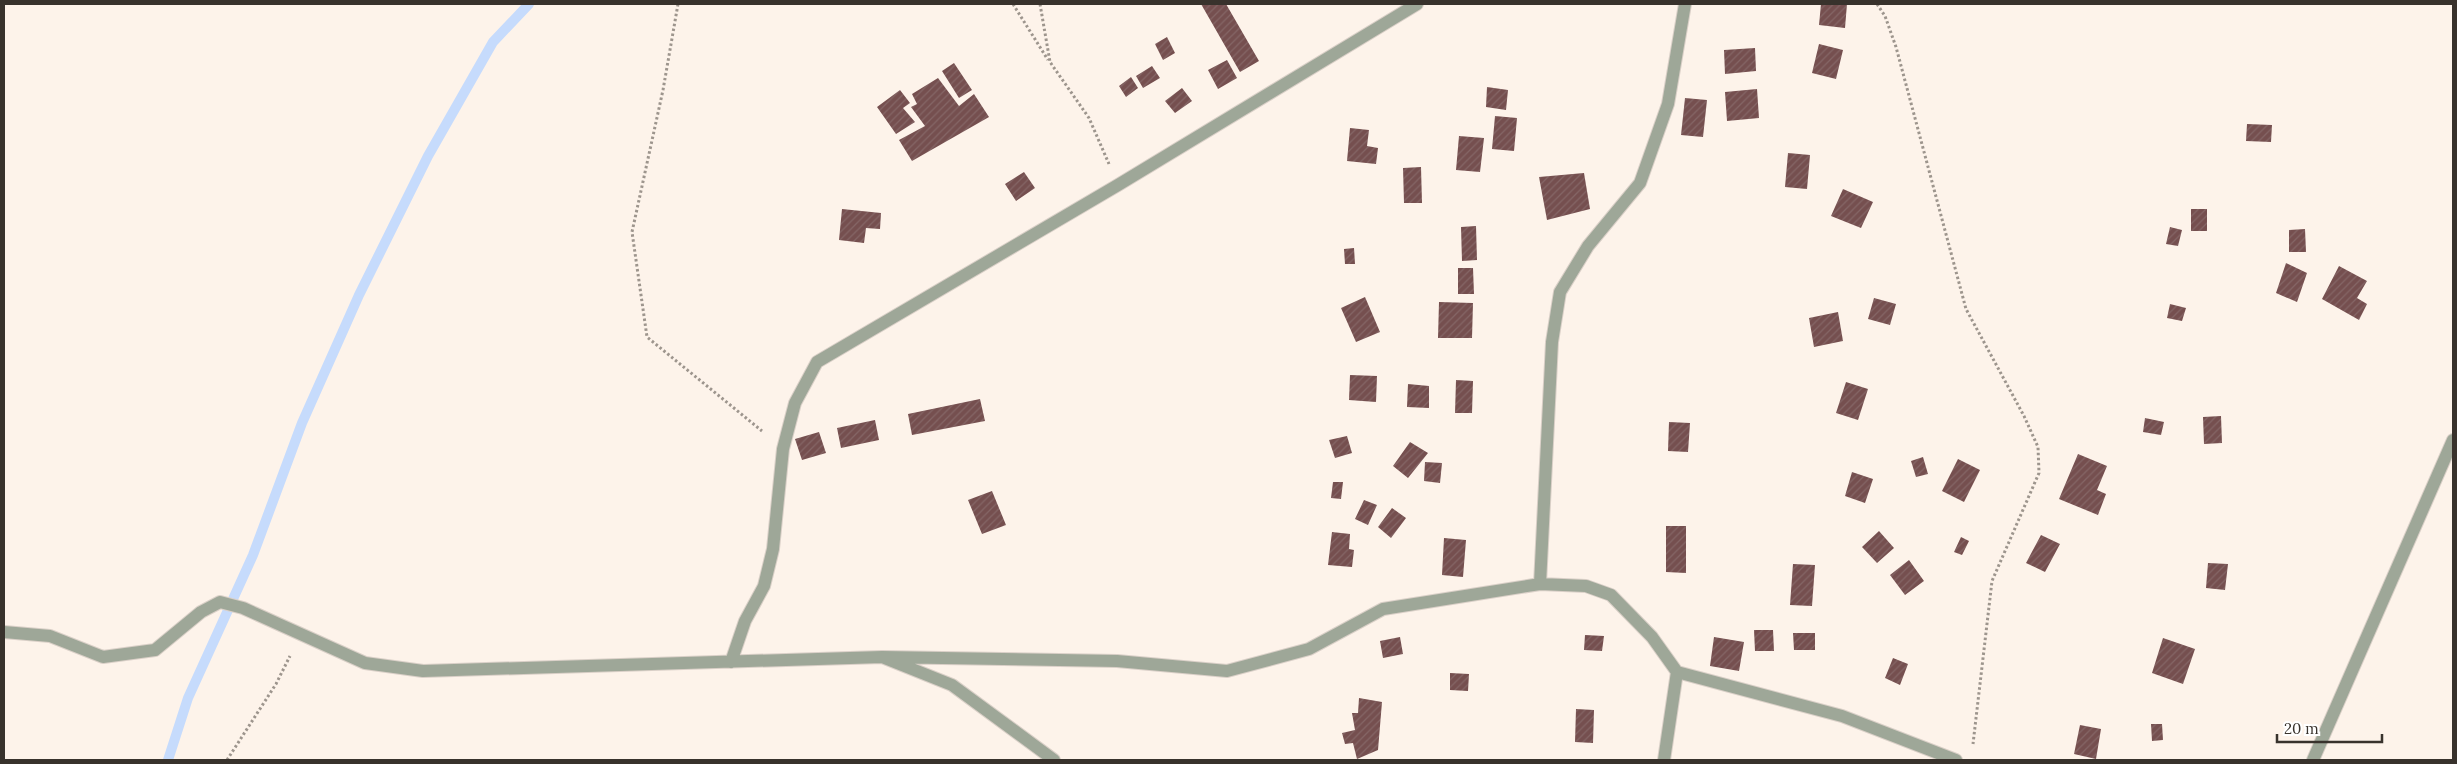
<svg xmlns="http://www.w3.org/2000/svg" width="2457" height="764" font-family="Lora,serif">
  <defs>
    <pattern id="building-hatch" width="6" height="6" patternUnits="userSpaceOnUse" patternTransform="scale(1.25)"><rect width="6" height="6" fill="#754f4f"/><path d="M-1 1l2-2M0 6l6-6M5 7l2-2" fill="none" stroke="#856666"/></pattern>
  </defs>
  <rect width="100%" height="100%" fill="#fdf3ea"/>
  <g fill="none" stroke-linecap="round" stroke-linejoin="round">
    <!-- stream -->
    <path stroke="#c6dbfc" stroke-width="10" d="M168,760l20,-62 65,-143 49,-132 57,-128 69,-139 65,-114 36,-38"/>
  </g>
  <!-- building -->
  <path fill="url(#building-hatch)" d="M1201,4h25l33,57 -19,11z
    M1821,4h26l-2,24 -26,-3z
    M1167,37l8,16 -12,7 -8,-16z
    M1819,44l24,6 -7,29 -24,-6z
    M1755,48l1,23 -31,3 -1,-24z
    M1227,60l10,18 -19,11 -10,-19z
    M954,63l18,27 -13,8 -17,-27z
    M1152,66l8,12 -17,10 -7,-12z
    M1131,77l7,11 -12,9 -7,-11z
    M938,78l21,28 15,-12 15,23 -77,44 -13,-21 26,-14 -14,-19 6,-3 -5,-10z
    M1487,87l21,3 -2,20 -20,-3z
    M1182,88l10,13 -17,12 -10,-12z
    M1757,89l2,29 -32,3 -2,-29z
    M900,90l10,13 -7,5 12,14 -19,12 -19,-27z
    M1685,98l22,2 -4,37 -22,-2z
    M1495,116l22,2 -3,33 -22,-2z
    M2247,124l25,1 -1,17 -25,-1z
    M1350,128l19,2 -2,16 11,2 -2,16 -29,-3z
    M1459,136l25,2 -4,34 -24,-2z
    M1788,153l22,2 -3,34 -22,-2z
    M1421,167l1,36h-18l-1,-35z
    M1024,172l11,16 -19,13 -11,-17z
    M1584,173l6,36 -43,11 -8,-43z
    M1843,189l30,13 -12,26 -30,-12z
    M842,209l39,4 -1,16 -14,-1 -2,15 -25,-3z
    M2191,209h16v22h-16z
    M1476,226l1,34 -15,1 -1,-34z
    M2170,227l12,3 -4,16 -12,-2z
    M2305,229l1,23h-17v-22z
    M1354,248l1,16h-10l-1,-15z
    M2286,263l21,10 -10,29 -21,-9z
    M2339,266l28,15 -10,17 10,6 -8,16 -37,-21z
    M1458,268h15l1,26h-16z
    M1365,297l15,35 -24,10 -15,-34z
    M1874,298l22,6 -6,21 -22,-6z
    M1439,302l34,1 -1,35h-34z
    M2170,304l16,4 -4,13 -15,-3z
    M1838,312l5,29 -29,6 -5,-29z
    M1350,375l27,1 -1,26 -27,-2z
    M1456,380l17,1 -1,32h-17z
    M1846,382l22,7 -10,31 -22,-7z
    M1408,384l21,2v22l-22,-1z
    M980,399l5,22 -73,14 -4,-21z
    M2221,416l1,27 -18,1 -1,-27z
    M2145,418l19,4 -3,13 -18,-3z
    M875,420l4,20 -38,8 -4,-20z
    M1669,422l21,1 -2,29 -20,-1z
    M819,432l7,21 -24,7 -7,-21z
    M1347,436l5,17 -17,5 -6,-18z
    M1410,442l18,11 -20,25 -15,-12z
    M2078,454l29,12 -10,24 9,4 -8,21 -39,-16z
    M1923,457l5,17 -12,3 -5,-16z
    M1958,459l22,11 -16,32 -22,-11z
    M1425,462l17,1 -2,20 -16,-2z
    M1852,472l21,7 -8,24 -20,-7z
    M1333,482h10l-2,17 -10,-1z
    M992,491l14,34 -24,9 -14,-34z
    M1364,500l13,5 -9,20 -13,-6z
    M1392,508l14,10 -15,20 -13,-11z
    M1666,526h20v47l-20,-1z
    M1879,531l15,17 -17,15 -15,-16z
    M1332,532l18,2 -1,15 5,1 -2,17 -24,-2z
    M2041,535l19,9 -15,28 -19,-9z
    M1961,537l8,4 -7,14 -8,-3z
    M1444,538l22,2 -3,37 -21,-2z
    M1909,560l15,21 -19,14 -15,-20z
    M2208,563l20,1 -3,26 -19,-2z
    M1793,564l22,1 -3,41 -22,-1z
    M1754,630h19l1,21h-19z
    M1793,633h22v17h-21z
    M1585,635l19,1 -2,15 -18,-1z
    M1400,637l3,17 -20,4 -3,-17z
    M1714,637l30,5 -5,29 -29,-5z
    M2163,638l32,11 -12,35 -31,-11z
    M1893,658l15,6 -8,21 -15,-7z
    M1450,673l19,1 -1,17 -18,-1z
    M1359,698l23,4 -4,48 -21,9 -4,-16 -8,1 -3,-11 13,-3 -3,-17h6z
    M1576,709l18,1 -1,33 -18,-1z
    M2151,724h11l1,16 -11,1z
    M2080,725l21,4 -5,30 -22,-5z"/>
  <g fill="none" stroke-linecap="round" stroke-linejoin="round">
    <defs>
      <path id="street" d="M1540,584l12,-242 8,-50 28,-46 52,-63 28,-79 17,-100
        M4,632l46,4 53,21 52,-7 46,-38 19,-10 23,6 122,55 58,8 459,-14 70,28 102,75
        M882,657l235,4 110,10 82,-22 74,-40 157,-25 46,2 25,9 41,42 25,35 165,44 114,44
        M731,662l14,-41 19,-35 9,-37 10,-100 12,-46 22,-41 301,-177 299,-181
        M1664,760l13,-88
        M2313,760l140,-320"/>
    </defs>
    <!-- street casing -->
    <use href="#street" stroke="#dad0c8" stroke-width="14"/>
    <!-- path -->
    <path stroke="#9d958d" stroke-width="3" stroke-dasharray="2.5 2.5" stroke-linecap="butt" d="M678,4l-15,86 -31,142 15,105 115,94
      M1013,4l35,56
      M1040,4l10,58 39,56 20,46
      M1877,4l8,12 11,31 70,262 58,107 14,31 1,26 -47,108 -19,163
      M227,760l49,-76 14,-28"/>
    <!-- street -->
    <use href="#street" stroke="#9ea798" stroke-width="12"/>
  </g>
  <!-- border -->
  <rect width="2457" height="764" fill="none" stroke="#38322c" stroke-width="10"/>
  <!-- scale -->
  <path d="M2277 734v8h105v-8" fill="none" stroke="#38322c" stroke-width="2.5"/>
  <text x="2284" y="734" font-size="15" fill="#38322c" stroke="#ffffff" stroke-width="4" paint-order="stroke">20 m</text>
</svg>
